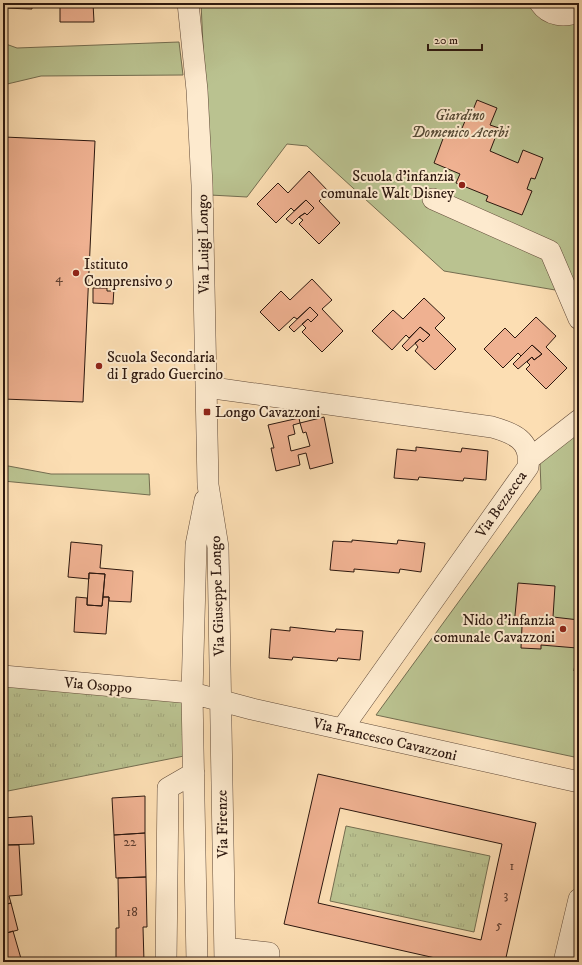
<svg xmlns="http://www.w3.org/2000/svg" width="582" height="965" font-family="'IM FELL DW Pica',serif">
  <defs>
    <pattern id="grass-tufts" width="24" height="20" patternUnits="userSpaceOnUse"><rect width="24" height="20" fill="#bac290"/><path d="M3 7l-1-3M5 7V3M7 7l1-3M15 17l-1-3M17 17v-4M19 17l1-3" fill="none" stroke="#a0a67b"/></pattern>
  </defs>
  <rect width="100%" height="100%" fill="#fcdeb3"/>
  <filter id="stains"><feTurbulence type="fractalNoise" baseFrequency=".005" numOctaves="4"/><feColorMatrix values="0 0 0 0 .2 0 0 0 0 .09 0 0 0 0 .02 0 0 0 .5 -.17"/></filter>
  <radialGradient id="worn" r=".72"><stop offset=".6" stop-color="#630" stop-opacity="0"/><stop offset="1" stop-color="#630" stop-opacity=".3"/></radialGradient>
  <!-- grass -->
  <path fill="url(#grass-tufts)" stroke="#746d50" d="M3,676l189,17 2,61 -191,38z
    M346,826l144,30 -16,76 -144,-31z"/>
  <!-- park -->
  <path fill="#bac290" stroke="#746d50" d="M201,3h378v309l-18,-21 -117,-20 -137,-125 -20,-2 -40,53 -37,-2z
    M179,42l4,33 -142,1 -38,9v-42l14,5z
    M579,414v344l-203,-43 165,-226 -1,-27z
    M3,465l48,9h98l1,21 -147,-14z"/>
  <!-- building -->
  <path fill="#efb191" stroke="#2d180f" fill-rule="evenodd" d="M3,3h43v4h-14v2l-29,-1z
    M60,3h33l1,19h-34z
    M477,100l20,8 -7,17 9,3 -9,23 28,12 5,-13 20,8 -8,21 -4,-1 -4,11 5,2 -10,24 -36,-14 2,-5 -32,-13 4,-9 -26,-11 10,-27 5,2 4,-8 7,3 8,-19 3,1z
    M4,137l91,4 -12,261 -80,-3z
    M309,171l20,21 -10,9 21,22 -21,21 -20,-20 4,-4 -4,-3 6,-4 2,2 7,-7 -8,-8 -12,11 -3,-3 -15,15 -19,-19 21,-21 10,10z
    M306,200l8,8 -7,7 -2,-2 -6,4 -7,7 -6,-5z
    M312,279l20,21 -10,9 21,22 -21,21 -20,-20 4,-4 -4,-4 6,-5 3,3 7,-7 -8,-8 -13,12 -3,-2 -15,14 -19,-19 21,-21 9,9z
    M93,288h14v3h4l1,-3h2l-1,16 -20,-1z
    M424,298l21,20 -10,10 21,21 -21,21 -20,-19 3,-4 -3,-4 5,-4 3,3 7,-7 -10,-8 -11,11 -3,-3 -14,15 -20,-19 21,-21 10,9z
    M310,307l8,8 -7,7 -3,-3 -14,13 -5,-5z
    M536,317l20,19 -10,11 21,21 -21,21 -20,-20 4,-4 -3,-3 5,-5 2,3 8,-6 -10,-9 -11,11 -3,-3 -15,15 -19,-19 21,-21 10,10z
    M420,327l10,8 -7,7 -3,-3 -13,12 -5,-5z
    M532,345l10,9 -8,6 -2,-3 -14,12 -5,-5z
    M324,417l9,46 -23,6 -4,-16 -8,2 2,10 -24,6 -5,-23h3l-6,-23 31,-7 1,5z
    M300,423l3,10 3,-1 4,14 -19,5 -3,-15 7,-2 -2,-9z
    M416,447l45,5 1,-4 26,3 -2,29 -22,-2 -1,3 -44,-4 -1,3 -24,-2 3,-29 19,2z
    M352,540l45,4 1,-4 27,3 -4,29 -21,-3 -1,4 -45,-4v3l-24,-2 3,-29 19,1z
    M71,542l31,3 -2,23 33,3 -2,31 -22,-1v-4h-6l2,-23 -16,-1v6l-21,-2z
    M89,573l16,1 -3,32 -15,-1z
    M518,583l37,3 -2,31 26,3v51h-5l3,-23 -36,-3v4l-20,-1 1,-22h-8z
    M76,597l11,1v7l15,1 1,-9h6l-3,37 -32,-2z
    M290,627l45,5 1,-3 27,2 -3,29 -22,-2 -1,3 -44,-4 -1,3 -23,-2 2,-29 19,2z
    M318,774l218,49 -31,139h-52l-169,-38zM340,808l162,36 -21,96 -163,-37z
    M145,796v37l-31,2 -2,-37z
    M32,816l2,28 -31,1v-27z
    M145,833l1,44 -30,1 -2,-43z
    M3,845h16l3,50 -13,1 2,7 -8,2z
    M146,877l1,50h-4l1,35h-28v-34h3l-1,-50z
    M11,903l7,27 -15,4v-29z
    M13,931l9,31h-19v-28z"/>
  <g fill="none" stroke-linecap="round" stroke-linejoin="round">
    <defs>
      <path id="minor" d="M188,3l9,87 5,95 6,300 10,62 7,415
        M540,3c9,13 25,15 39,8
        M433,199l117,52 29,68
        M206,387l286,40c21,6 40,13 36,40l-186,262
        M529,459l50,-39
        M3,676l189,17 60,16 327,73
        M225,948l44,5v9
        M166,962l2,-174 26,-15
        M197,962l-5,-269 4,-148 9,-45
        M564,962l15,-63"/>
    </defs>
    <!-- minor casing -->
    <use href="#minor" stroke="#614a38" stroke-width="22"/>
    <!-- minor -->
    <use href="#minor" stroke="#fdeace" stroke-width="21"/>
  </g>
  <!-- markers -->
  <g fill="#8f2418" stroke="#fdeace" stroke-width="1.5">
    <circle cx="462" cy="185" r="4"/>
    <circle cx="76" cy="273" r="4"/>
    <circle cx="99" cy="366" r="4"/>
    <rect x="203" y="408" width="8" height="8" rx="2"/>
    <circle cx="563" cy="629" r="4"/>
  </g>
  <g text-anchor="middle" stroke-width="4" stroke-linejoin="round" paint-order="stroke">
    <!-- number labels -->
    <g font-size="13" fill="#5e3e30">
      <text x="59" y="282">4</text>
      <text x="130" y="846">22</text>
      <text x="512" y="870">1</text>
      <text x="506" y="899">3</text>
      <text x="132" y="916">18</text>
      <text x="499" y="929">5</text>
    </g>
    <!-- park labels -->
    <g font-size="15" font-style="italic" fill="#574b36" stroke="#fdeace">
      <text x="460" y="120">Giardino<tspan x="460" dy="17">Domenico Acerbi</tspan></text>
    </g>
    <!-- poi labels -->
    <g font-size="15" fill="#2d180f" stroke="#fdeace" text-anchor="start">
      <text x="454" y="181" text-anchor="end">Scuola d'infanzia<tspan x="454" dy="17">comunale Walt Disney</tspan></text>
      <text x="84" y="269">Istituto<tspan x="84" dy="17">Comprensivo 9</tspan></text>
      <text x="107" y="362">Scuola Secondaria<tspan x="107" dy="17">di I grado Guercino</tspan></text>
      <text x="215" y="417">Longo Cavazzoni</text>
      <text x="555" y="625" text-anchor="end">Nido d'infanzia<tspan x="555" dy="17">comunale Cavazzoni</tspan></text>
    </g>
    <!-- street labels -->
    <g font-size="15" fill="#2d180f" stroke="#fdeace">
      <text transform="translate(203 244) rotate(-91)" y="5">Via Luigi Longo</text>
      <text transform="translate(501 504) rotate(-55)" y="5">Via Bezzecca</text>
      <text transform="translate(217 596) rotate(-92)" y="5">Via Giuseppe Longo</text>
      <text transform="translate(98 685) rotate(5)" y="5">Via Osoppo</text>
      <text transform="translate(385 739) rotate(13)" y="5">Via Francesco Cavazzoni</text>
      <text transform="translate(222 824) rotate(-91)" y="5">Via Firenze</text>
    </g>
  </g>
  <!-- margin -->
  <rect width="582" height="965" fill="none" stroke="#fcdeb3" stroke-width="16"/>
  <rect x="4" y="4" width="574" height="957" fill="none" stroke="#2d180f" stroke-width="2"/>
  <rect x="8" y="8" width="566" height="949" fill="none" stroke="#2d180f"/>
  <!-- scale -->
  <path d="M428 44v6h54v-6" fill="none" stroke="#2d180f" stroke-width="2"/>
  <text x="434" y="44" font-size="12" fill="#2d180f" stroke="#fdeace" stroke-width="3" paint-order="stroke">20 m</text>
  <rect width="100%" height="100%" filter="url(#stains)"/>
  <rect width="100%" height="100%" fill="url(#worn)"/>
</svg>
